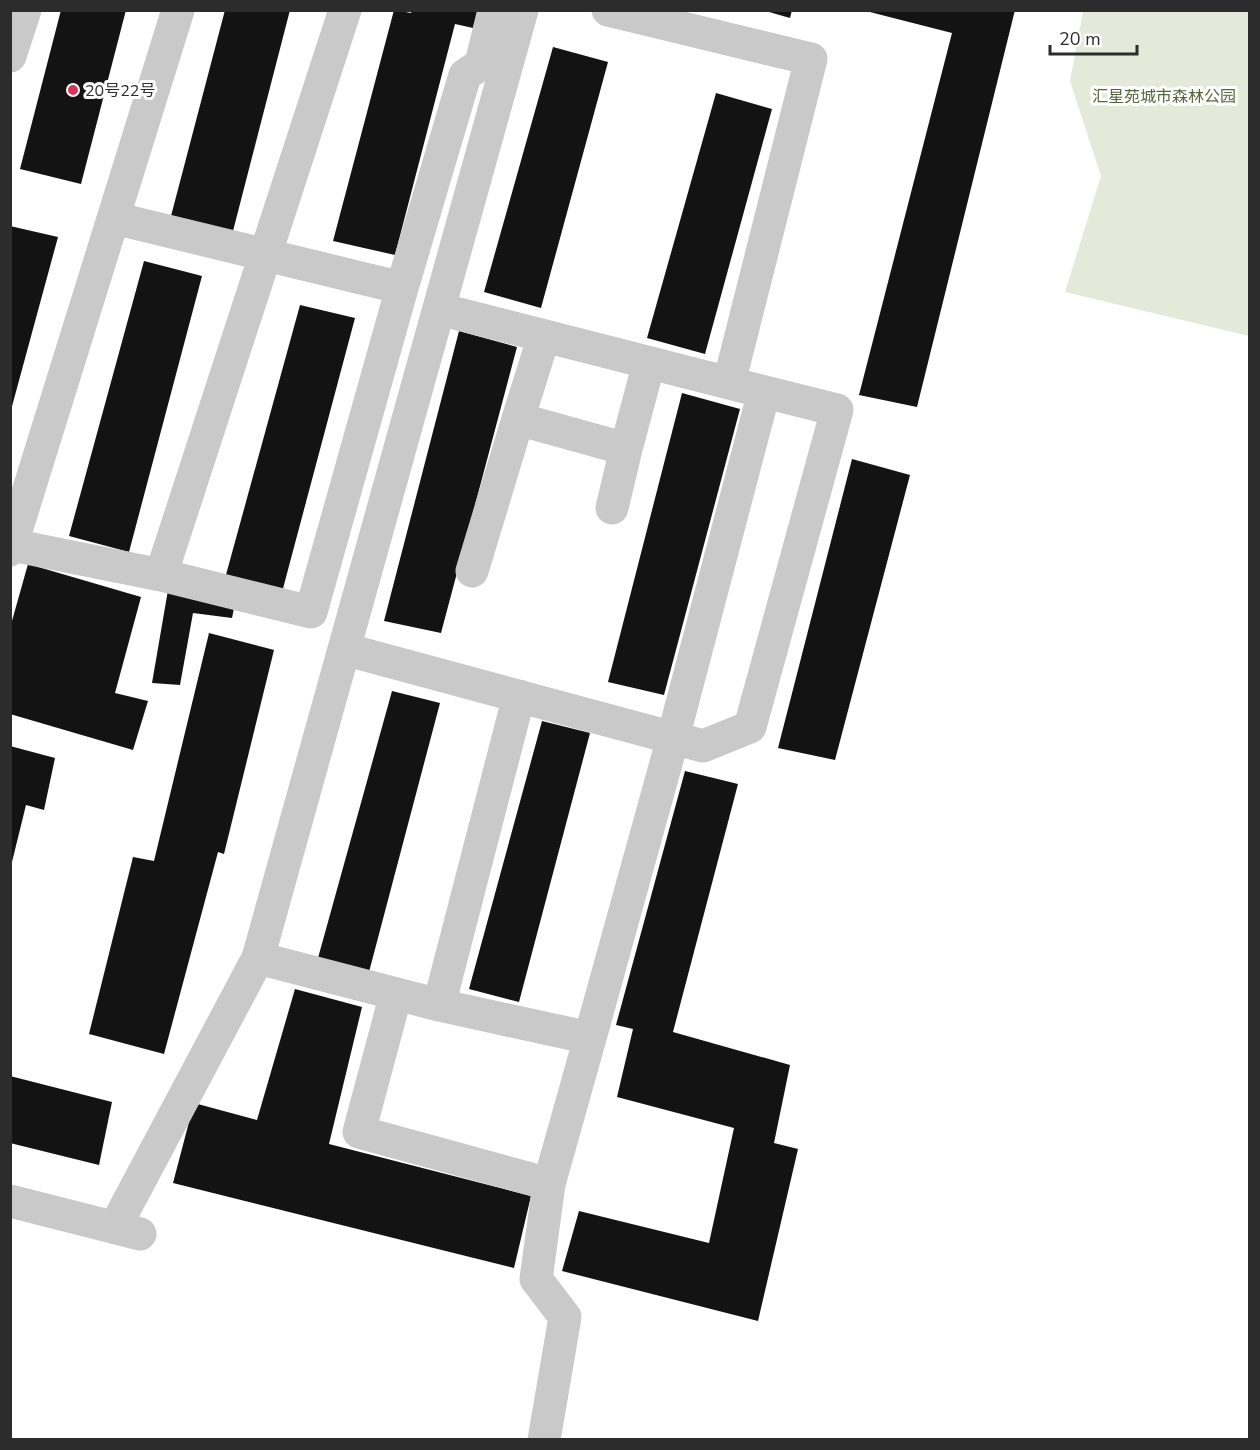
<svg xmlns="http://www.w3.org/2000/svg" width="1260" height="1450" font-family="'Nunito Sans','Noto Sans SC',sans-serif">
  <rect width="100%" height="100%" fill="#fff"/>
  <!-- green -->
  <path fill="#e4e9d9" d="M1083,11h166v325l-184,-44 36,-116 -31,-95z"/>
  <!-- building -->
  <path fill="#131313" d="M61,10h65l-45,174 -61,-15z
    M225,10h65l-57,221 -62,-15z
    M394,10l17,3 1,-3h66l-5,18 -18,-4 -60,231 -62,-14z
    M762,10h30l-2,8z
    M862,10h153l-98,397 -58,-12 93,-362z
    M553,47l55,15 -67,246 -57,-16z
    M716,93l56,16 -67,245 -58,-16z
    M10,226l48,11 -47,173h-1z
    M144,261l58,15 -73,276 -60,-16z
    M300,305l55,13 -74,278 -57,-14z
    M459,331l58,16 -76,286 -57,-12z
    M682,393l58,16 -76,286 -56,-13z
    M852,459l58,16 -75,285 -57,-12z
    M28,564l113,33 -26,96 33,8 -15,49 -123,-36v-86z
    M168,590l67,13 -3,15 -39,-5 -13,72 -28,-2z
    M209,633l65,17 -50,204 -6,-2 -54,202 -75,-20 44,-177 21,4z
    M392,691l48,12 -71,269 -51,-14z
    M542,721l48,12 -71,269 -50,-13z
    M10,746l45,12 -11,52 -18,-5 -15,61z
    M685,771l53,13 -65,248 117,33 -16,78 24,6 -40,172 -196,-50 17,-60 130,32 25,-115 -117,-31 16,-68 -17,-4z
    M295,989l67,18 -33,137 202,52 -17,72 -341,-85 21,-80 63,17z
    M10,1076l102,26 -13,63 -89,-22z"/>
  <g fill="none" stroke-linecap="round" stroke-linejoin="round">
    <!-- street -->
    <path stroke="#c9c9c9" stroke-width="33" d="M10,56l15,-46
      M114,218l288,70 63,-213 16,-11 13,-54
      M439,309l290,74 82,-324 -203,-49
      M544,336l-26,83 108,30 23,-86
      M612,508l14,-59
      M12,545l149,30 184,-565
      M10,550l168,-540
      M472,571l46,-152
      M161,575l150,37 91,-324
      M344,649l359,97 47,-19 87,-317 -108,-27
      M258,958l181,47 80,-309
      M396,994l-37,138 190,52
      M439,1005l151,33 83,-300 91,-346
      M10,1201l130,33
      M115,1227l143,-269 264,-948
      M544,1440l21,-123 -29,-38 13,-95 41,-146"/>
  </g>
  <!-- markers -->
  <circle fill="#dc3459" stroke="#fff" stroke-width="2" cx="73" cy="90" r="6"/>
  <g text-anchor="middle" stroke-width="6" stroke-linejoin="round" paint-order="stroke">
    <!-- poi labels -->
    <g font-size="16" fill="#2c2c2c" stroke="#fff" text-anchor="start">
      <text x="85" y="96">20号22号</text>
    </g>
    <!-- park labels -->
    <g font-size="16" fill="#55653c" stroke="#fff">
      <text x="1164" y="102">汇星苑城市森林公园</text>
    </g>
  </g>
  <!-- border -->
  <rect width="1260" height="1450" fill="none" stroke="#2c2c2c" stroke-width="24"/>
  <!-- scale -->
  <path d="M1050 45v9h87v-9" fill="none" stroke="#2c2c2c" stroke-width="3"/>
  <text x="1059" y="45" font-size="18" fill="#2c2c2c" stroke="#ffffff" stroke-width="4.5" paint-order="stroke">20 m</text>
</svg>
